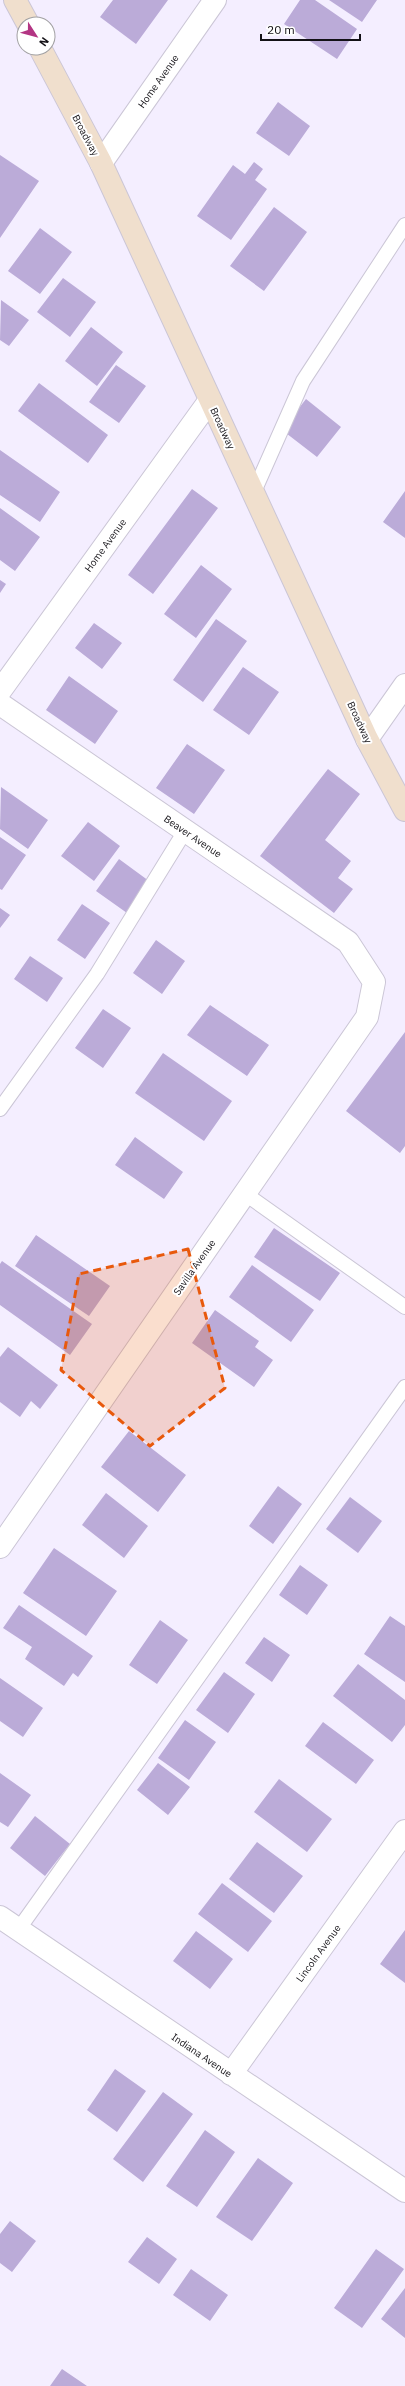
<svg xmlns="http://www.w3.org/2000/svg" width="405" height="2386" font-family="'IBM Plex Sans',sans-serif">
  <rect width="100%" height="100%" fill="#f4eeff"/>
  <!-- building -->
  <path fill="#bbabd8" d="M113,0h55l-32,44 -36,-27z
    M300,0h15l42,29 -20,30 -53,-35z
    M329,0h48l-15,22z
    M278,102l32,24 -21,30 -33,-23z
    M0,155l39,26 -39,57z
    M254,162l9,7 -8,11 12,9 -36,51 -34,-24 36,-51 12,9z
    M274,207l33,25 -43,59 -34,-25z
    M40,228l32,24 -32,42 -32,-23z
    M63,278l33,24 -26,35 -33,-25z
    M1,300l28,20 -20,26 -9,-6z
    M91,327l32,25 -26,34 -32,-25z
    M116,365l30,21 -27,37 -30,-21z
    M39,383l69,52 -20,28 -70,-52z
    M306,399l35,28 -24,30 -35,-27z
    M0,450l60,42 -20,30 -40,-27z
    M192,489l26,19 -65,86 -25,-19z
    M405,491v47l-22,-16z
    M0,508l40,29 -25,34 -15,-11z
    M201,565l31,24 -36,49 -32,-24z
    M0,580l6,4 -6,9z
    M216,619l31,22 -44,61 -30,-22z
    M94,623l28,20 -20,26 -27,-21z
    M243,667l36,25 -30,43 -36,-25z
    M69,676l49,35 -23,33 -49,-34z
    M187,744l38,26 -31,44 -38,-26z
    M328,769l32,25 -35,46 26,21 -13,17 15,11 -19,24 -74,-57z
    M1,787l47,33 -20,29 -28,-20z
    M88,822l32,24 -26,35 -33,-25z
    M0,837l26,18 -24,35 -2,-1z
    M119,859l30,22 -22,32 -31,-22z
    M82,904l28,19 -25,36 -28,-19z
    M0,908l10,7 -10,13z
    M156,940l29,21 -23,33 -29,-21z
    M30,956l33,22 -16,24 -33,-23z
    M210,1005l59,40 -22,31 -60,-41z
    M103,1009l28,19 -28,40 -28,-20z
    M405,1032v114l-5,7 -54,-42z
    M163,1053l69,48 -28,40 -69,-48z
    M135,1137l48,35 -19,27 -49,-34z
    M274,1228l66,45 -20,28 -66,-44z
    M36,1235l74,51 -21,30 -74,-50z
    M2,1261l90,63 -22,31 -70,-50v-41z
    M252,1265l62,45 -23,32 -62,-45z
    M215,1310l44,31 -4,6 18,13 -19,27 -62,-44z
    M8,1347l50,38 -18,24 -9,-8 -11,16 -20,-15v-45z
    M129,1431l57,44 -28,37 -57,-45z
    M278,1486l24,18 -29,40 -24,-18z
    M106,1493l42,33 -24,32 -42,-33z
    M350,1497l32,24 -24,32 -32,-24z
    M54,1548l63,43 -31,45 -63,-43z
    M300,1565l28,20 -21,30 -28,-20z
    M19,1605l74,51 -15,21 -5,-4 -9,13 -39,-27 7,-12 -29,-19z
    M390,1616l15,10v56l-41,-28z
    M160,1620l28,20 -31,44 -28,-19z
    M264,1637l26,18 -18,27 -27,-19z
    M358,1664l47,36v25l-13,17 -59,-46z
    M224,1672l31,22 -27,39 -32,-23z
    M0,1678l43,30 -20,29 -23,-16z
    M185,1720l31,22 -27,38 -31,-22z
    M323,1722l51,38 -18,24 -51,-38z
    M158,1763l32,24 -22,28 -31,-25z
    M0,1773l31,22 -23,32 -8,-5z
    M279,1779l53,40 -25,33 -53,-40z
    M35,1816l35,28 -25,32 -35,-28z
    M257,1842l46,34 -29,37 -45,-34z
    M222,1883l50,38 -24,31 -50,-38z
    M405,1930v53l-25,-19z
    M196,1931l37,28 -23,30 -37,-28z
    M115,2069l31,22 -29,41 -30,-22z
    M163,2092l30,22 -50,68 -30,-23z
    M205,2130l30,22 -38,55 -31,-21z
    M258,2158l35,25 -41,58 -36,-24z
    M10,2221l26,20 -24,31 -12,-9v-29z
    M147,2237l30,22 -18,25 -31,-22z
    M376,2249l28,20 -42,59 -28,-20z
    M191,2269l37,26 -18,26 -37,-26z
    M405,2288v50l-24,-19z
    M62,2369l25,17h-37z"/>
  <g fill="none" stroke-linecap="round" stroke-linejoin="round">
    <defs>
      <path id="service" d="M253,494l50,-113 102,-156
        M0,1109l97,-135 88,-143
        M244,1193l161,114
        M18,1930l387,-543"/>
      <path id="minor" d="M101,163l114,-163
        M0,704l348,238 26,40 -7,35 -367,530
        M367,739l38,-54
        M0,1917l405,274
        M231,2074l174,-243"/>
      <path id="tertiary" d="M0,691l210,-291"/>
      <path id="secondary" d="M15,0l13,24
        M40,48l61,115 266,576 38,71"/>
    </defs>
    <!-- service casing -->
    <use href="#service" stroke="#cbc6d6" stroke-width="16"/>
    <!-- minor casing -->
    <use href="#minor" stroke="#cbc6d6" stroke-width="24"/>
    <!-- tertiary casing -->
    <use href="#tertiary" stroke="#cbc6d6" stroke-width="24"/>
    <!-- secondary casing -->
    <use href="#secondary" stroke="#cbc6d6" stroke-width="24"/>
    <!-- service -->
    <use href="#service" stroke="#fff" stroke-width="14"/>
    <!-- minor -->
    <use href="#minor" stroke="#fff" stroke-width="22"/>
    <!-- tertiary -->
    <use href="#tertiary" stroke="#fff" stroke-width="22"/>
    <!-- secondary -->
    <use href="#secondary" stroke="#f0dfcd" stroke-width="22"/>
  </g>
  <!-- marked area -->
  <path fill="#e8590c" fill-opacity="0.2" stroke="#e8590c" stroke-width="3" stroke-dasharray="8 5" stroke-linejoin="round" d="M188,1249l37,139 -75,58 -89,-76 18,-96z"/>
  <g text-anchor="middle" stroke-width="4" stroke-linejoin="round" paint-order="stroke">
    <!-- street labels -->
    <g font-size="10" fill="#131116" stroke="#fff">
      <text transform="translate(158 81) rotate(-55)" y="4">Home Avenue</text>
      <text transform="translate(86 135) rotate(62)" y="4">Broadway</text>
      <text transform="translate(223 428) rotate(65)" y="4">Broadway</text>
      <text transform="translate(105 545) rotate(-54)" y="4">Home Avenue</text>
      <text transform="translate(360 722) rotate(65)" y="4">Broadway</text>
      <text transform="translate(193 836) rotate(34)" y="4">Beaver Avenue</text>
      <text transform="translate(194 1267) rotate(-55)" y="4">Savilla Avenue</text>
      <text transform="translate(318 1953) rotate(-54)" y="4">Lincoln Avenue</text>
      <text transform="translate(202 2055) rotate(34)" y="4">Indiana Avenue</text>
    </g>
  </g>
  <!-- north arrow -->
  <g transform="translate(36 36) rotate(126)"><circle r="19" fill="#ffffff" stroke="#a1a0a2"/>
  <path d="M0-3L7 15L0 10L-7 15Z" fill="#b33583"/>
  <text y="-6" font-size="11" font-weight="bold" text-anchor="middle" fill="#131116">N</text>
  </g>
  <!-- scale -->
  <path d="M261 34v6h99v-6" fill="none" stroke="#131116" stroke-width="2"/>
  <text x="267" y="34" font-size="12" fill="#131116" stroke="#ffffff" stroke-width="3" paint-order="stroke">20 m</text>
</svg>
